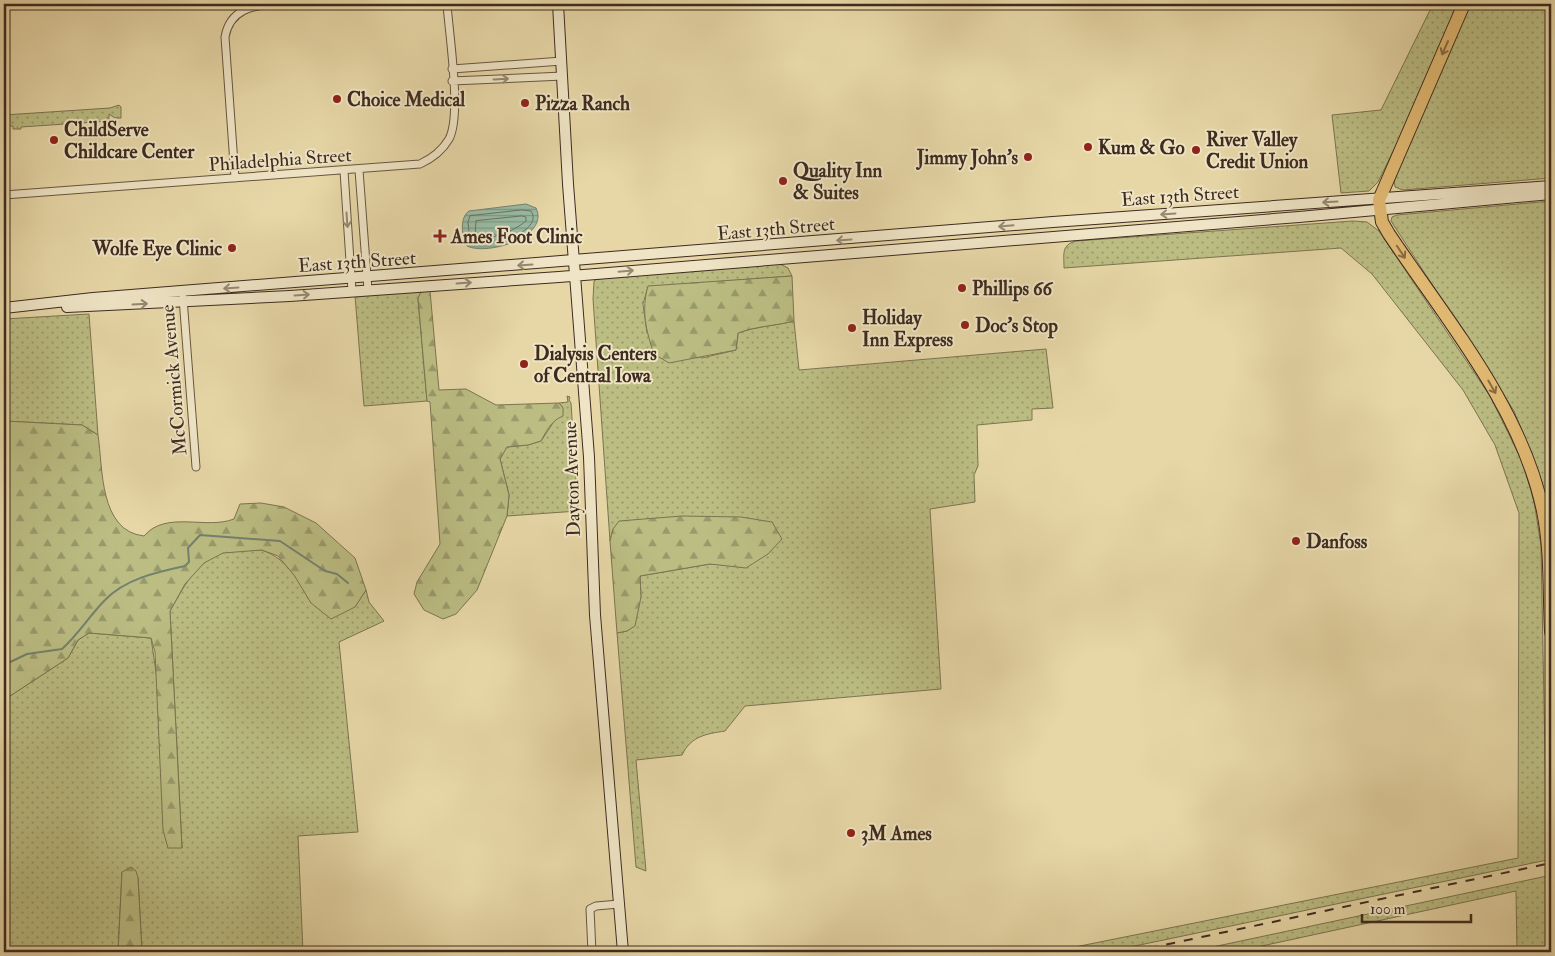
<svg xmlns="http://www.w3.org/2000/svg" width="1555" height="956" font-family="'IM FELL Double Pica',serif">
  <defs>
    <pattern id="grass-dots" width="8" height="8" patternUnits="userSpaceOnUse" patternTransform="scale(1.25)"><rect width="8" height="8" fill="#bbbd83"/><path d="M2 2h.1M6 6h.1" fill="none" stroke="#999a6b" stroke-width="1.8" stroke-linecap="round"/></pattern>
    <pattern id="forest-firs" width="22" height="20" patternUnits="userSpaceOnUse" patternTransform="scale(1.25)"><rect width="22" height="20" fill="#bbbd83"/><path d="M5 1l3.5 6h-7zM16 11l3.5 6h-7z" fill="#999a6b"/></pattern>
    <pattern id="water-rules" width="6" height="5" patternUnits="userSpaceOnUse" patternTransform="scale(1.25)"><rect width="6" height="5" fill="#98baa3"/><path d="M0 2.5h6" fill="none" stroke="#7d9784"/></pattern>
  </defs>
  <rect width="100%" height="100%" fill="#e7d7a7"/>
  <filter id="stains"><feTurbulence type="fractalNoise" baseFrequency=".004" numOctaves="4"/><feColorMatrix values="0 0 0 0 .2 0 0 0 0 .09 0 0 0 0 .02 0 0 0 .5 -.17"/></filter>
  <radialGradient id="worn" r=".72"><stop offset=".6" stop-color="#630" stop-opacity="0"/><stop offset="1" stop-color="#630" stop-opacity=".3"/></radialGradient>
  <!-- grass -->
  <path fill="url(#grass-dots)" stroke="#7c7451" d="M1433,4h27l-47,107 -35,71 -9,9 -28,2 -9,-78 49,-5z
    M1470,4h81v174l-148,12 -8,-3 -1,-9z
    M119,105l2,2v11h-6l-6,-4v7l-88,6v2h-8v-3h-9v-11l106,-7z
    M1551,201v318h-3l-14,-57 -20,-51 -123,-190 1,-4 5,-2z
    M1353,221l14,1 12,9 111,165 33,67 11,38 7,45 6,314 -441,92h-56l468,-94 1,-345 -24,-68 -32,-55 -91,-116 -31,-26 -277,20c0,-14 -3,-23 12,-27z
    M778,263l10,5 4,8 -144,11 -5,17 4,29 55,25 34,-8 2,-17c19,-7 37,-7 56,-12l5,49 247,-21 7,59 -21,1v11l-55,5 1,41 -4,9 1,27 -45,7 11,180 -196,17 -20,25c-19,3 -34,5 -43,24l-46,5 10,111 -10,-4 -19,-234 10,-2 14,-34 -1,-21 70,-12 16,1 -113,-36 -3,12 -17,-242 1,-18 3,-2z
    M421,292l-3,7 9,102 -63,5 -9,-110z
    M89,314l9,121 -16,-10 -78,-4v-102z
    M567,396l3,1 -1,3 2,3 7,108 -71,5 2,-21 -9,-36 6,-12 22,-2 13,-4 22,-33 -4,-5 9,-1z
    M262,550c27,10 35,29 49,53l44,4 11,-17 3,12 15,19 -45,21 19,190 -60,4 5,116h-161l-4,-74 -16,-6 -4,80h-114v-252l64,-42 10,-18 11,-7 62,5 31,210 -12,-237c13,-23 26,-49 52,-58 12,-3 27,-2 40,-3z
    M1547,876l-1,76h-29l-1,-61 -282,61h-45z"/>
  <!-- forest -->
  <path fill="url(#forest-firs)" stroke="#7c7451" d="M792,276l2,45c-19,5 -37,5 -56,12l-2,17 -67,13 -15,-9c-8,-23 -13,-44 -6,-68z
    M430,291l9,99 27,-1 30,16 63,-2 4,5v8c-12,5 -16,14 -22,25l-13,4 -21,2 -7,12 9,36 -2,21 -30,74 -21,24 -13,5 -19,-9 -10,-16 3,-12 23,-38 -10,-142 -3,-1 -9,-103 3,-6z
    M4,421l78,4 16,10c5,33 1,96 46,101 22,-26 62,-6 90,-17l6,-15 21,-1 23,4 32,16 39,35 11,32 -11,17 -24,12 -20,-16 -17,-28 -16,-19 -16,-6 -39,3 -19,10 -19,21 -15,27 12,237h-14l-5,-18 -8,-178 -4,-14 -62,-5 -11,7 -10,18 -64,42z
    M682,516l59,1 31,5 10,17 -14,15 -22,14 -36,-4 -70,12 1,21 -6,29 -8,5 -10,2 -7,-92 3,-12 6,-8z
    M131,867l5,4 2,7 4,74h-24l4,-80z"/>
  <!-- water -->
  <path fill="url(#water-rules)" stroke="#74816e" d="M526,204l10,4c14,29 -49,48 -69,38 -5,-9 -8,-28 2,-35z"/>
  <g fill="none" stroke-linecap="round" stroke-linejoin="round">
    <!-- shore -->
    <path stroke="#6b7261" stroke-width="1" d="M522,210l9,1c14,21 -46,39 -61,30l-2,-19 2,-6z
      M522,216l4,1v4c-12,10 -37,21 -51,15l1,-15z"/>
    <!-- stream -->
    <path stroke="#74816e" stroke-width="2" d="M4,665l23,-11 35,-5c16,-14 28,-34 43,-49 20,-21 52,-28 80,-34l4,-4 -1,-14 12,-13 80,6 45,30 12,3 11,9"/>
    <defs>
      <path id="minor" d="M452,69l110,-8
        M452,81l111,-5
        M359,170l9,120
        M344,171l8,120
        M235,178l-10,-141c5,-28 28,-32 52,-33
        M4,195l416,-31c13,-6 22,-13 29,-25 13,-24 0,-105 -2,-135
        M183,298l13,169
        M592,952l-2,-43 6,-3 23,-2"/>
      <path id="secondary" d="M558,4l10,180 21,273 6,158 28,337
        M67,307l223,-11 269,-19 740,-60 252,-23
        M4,308l89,-10 960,-76 498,-36"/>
      <path id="motorway" d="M1464,4l-85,196 3,22 7,12c58,87 132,173 154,277 8,39 6,80 8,121"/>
    </defs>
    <!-- minor casing -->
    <use href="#minor" stroke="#685641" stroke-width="9"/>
    <!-- secondary casing -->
    <use href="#secondary" stroke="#3e2b1f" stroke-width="12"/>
    <!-- motorway casing -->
    <use href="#motorway" stroke="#3e2b1f" stroke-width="14"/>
    <!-- minor -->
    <use href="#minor" stroke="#efe5c6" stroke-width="7"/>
    <!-- secondary -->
    <use href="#secondary" stroke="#efe5c6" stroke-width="10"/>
    <!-- motorway -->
    <use href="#motorway" stroke="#e4bc74" stroke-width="12"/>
    <!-- rail -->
    <path stroke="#3e2b1f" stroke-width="2" stroke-dasharray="9 9" stroke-linecap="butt" d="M1131,952l420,-89
      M1497,952h4"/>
  </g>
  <!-- one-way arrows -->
  <defs><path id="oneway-shaft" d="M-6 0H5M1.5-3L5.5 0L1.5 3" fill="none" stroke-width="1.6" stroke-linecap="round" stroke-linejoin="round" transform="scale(1.25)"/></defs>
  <g stroke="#896c45">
    <use href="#oneway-shaft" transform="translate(1445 48) rotate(114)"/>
    <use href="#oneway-shaft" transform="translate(1401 252) rotate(56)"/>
    <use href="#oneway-shaft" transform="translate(1492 387) rotate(60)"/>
  </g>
  <g stroke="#968872">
    <use href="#oneway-shaft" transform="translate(501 79) rotate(-3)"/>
    <use href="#oneway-shaft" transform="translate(1330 202) rotate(177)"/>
    <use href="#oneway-shaft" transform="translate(1168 214) rotate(176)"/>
    <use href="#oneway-shaft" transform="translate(347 220) rotate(86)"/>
    <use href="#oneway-shaft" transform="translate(1006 226) rotate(175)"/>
    <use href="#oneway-shaft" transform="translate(844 240) rotate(176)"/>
    <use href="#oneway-shaft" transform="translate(525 265) rotate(176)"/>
    <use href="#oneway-shaft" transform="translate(626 271) rotate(-5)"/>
    <use href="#oneway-shaft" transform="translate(464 283) rotate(-4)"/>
    <use href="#oneway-shaft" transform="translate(231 288) rotate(176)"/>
    <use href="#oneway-shaft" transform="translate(302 295) rotate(-4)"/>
    <use href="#oneway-shaft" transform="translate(140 304) rotate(-3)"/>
  </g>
  <!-- markers -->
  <g fill="#8f2418" stroke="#efe5c6" stroke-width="2">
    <circle cx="337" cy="99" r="5"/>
    <circle cx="525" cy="103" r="5"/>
    <circle cx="54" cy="140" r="5"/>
    <circle cx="1088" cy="147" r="5"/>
    <circle cx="1196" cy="150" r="5"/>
    <circle cx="1028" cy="157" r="5"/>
    <circle cx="783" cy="181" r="5"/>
    <path d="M437.5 228.5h5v5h5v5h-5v5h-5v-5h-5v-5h5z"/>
    <circle cx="232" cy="248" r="5"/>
    <circle cx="962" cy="288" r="5"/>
    <circle cx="965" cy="325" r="5"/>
    <circle cx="852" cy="328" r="5"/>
    <circle cx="524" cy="364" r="5"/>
    <circle cx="1296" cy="541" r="5"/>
    <circle cx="851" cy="833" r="5"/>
  </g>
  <g text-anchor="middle" stroke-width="4" stroke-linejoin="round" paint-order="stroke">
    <!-- poi labels -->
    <g font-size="19" font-weight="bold" fill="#3e2b1f" stroke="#efe5c6" text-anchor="start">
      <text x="347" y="106">Choice Medical</text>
      <text x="535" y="110">Pizza Ranch</text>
      <text x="64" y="136">ChildServe<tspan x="64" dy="22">Childcare Center</tspan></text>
      <text x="1206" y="146">River Valley<tspan x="1206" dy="22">Credit Union</tspan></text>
      <text x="1098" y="154">Kum &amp; Go</text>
      <text x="1018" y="164" text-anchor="end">Jimmy John's</text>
      <text x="793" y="177">Quality Inn<tspan x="793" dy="22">&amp; Suites</tspan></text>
      <text x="451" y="243">Ames Foot Clinic</text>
      <text x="222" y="255" text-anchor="end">Wolfe Eye Clinic</text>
      <text x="972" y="295">Phillips 66</text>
      <text x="862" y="324">Holiday<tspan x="862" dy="22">Inn Express</tspan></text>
      <text x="975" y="332">Doc's Stop</text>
      <text x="534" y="360">Dialysis Centers<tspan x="534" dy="22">of Central Iowa</tspan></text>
      <text x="1306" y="548">Danfoss</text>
      <text x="861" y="840">3M Ames</text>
    </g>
    <!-- street labels -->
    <g font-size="19" fill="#3e2b1f" stroke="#efe5c6">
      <text transform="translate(280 159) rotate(-4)" y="7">Philadelphia Street</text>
      <text transform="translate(1180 195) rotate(-4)" y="7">East 13th Street</text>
      <text transform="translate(776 228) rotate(-5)" y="7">East 13th Street</text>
      <text transform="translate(357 261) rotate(-4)" y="7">East 13th Street</text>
      <text transform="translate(173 380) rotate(-95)" y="7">McCormick Avenue</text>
      <text transform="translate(571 479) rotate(-92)" y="7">Dayton Avenue</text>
    </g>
  </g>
  <!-- margin -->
  <rect width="1555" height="956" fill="none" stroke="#e7d7a7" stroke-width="20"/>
  <rect x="5" y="5" width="1545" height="946" fill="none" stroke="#3e2b1f" stroke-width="2.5"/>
  <rect x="10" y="10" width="1535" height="936" fill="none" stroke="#3e2b1f"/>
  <!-- scale -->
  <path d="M1362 914v8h109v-8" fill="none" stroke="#3e2b1f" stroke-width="2.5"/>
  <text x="1370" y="914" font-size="15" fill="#3e2b1f" stroke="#efe5c6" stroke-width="4" paint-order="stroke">100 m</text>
  <rect width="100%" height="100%" filter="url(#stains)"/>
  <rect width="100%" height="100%" fill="url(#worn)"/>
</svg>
